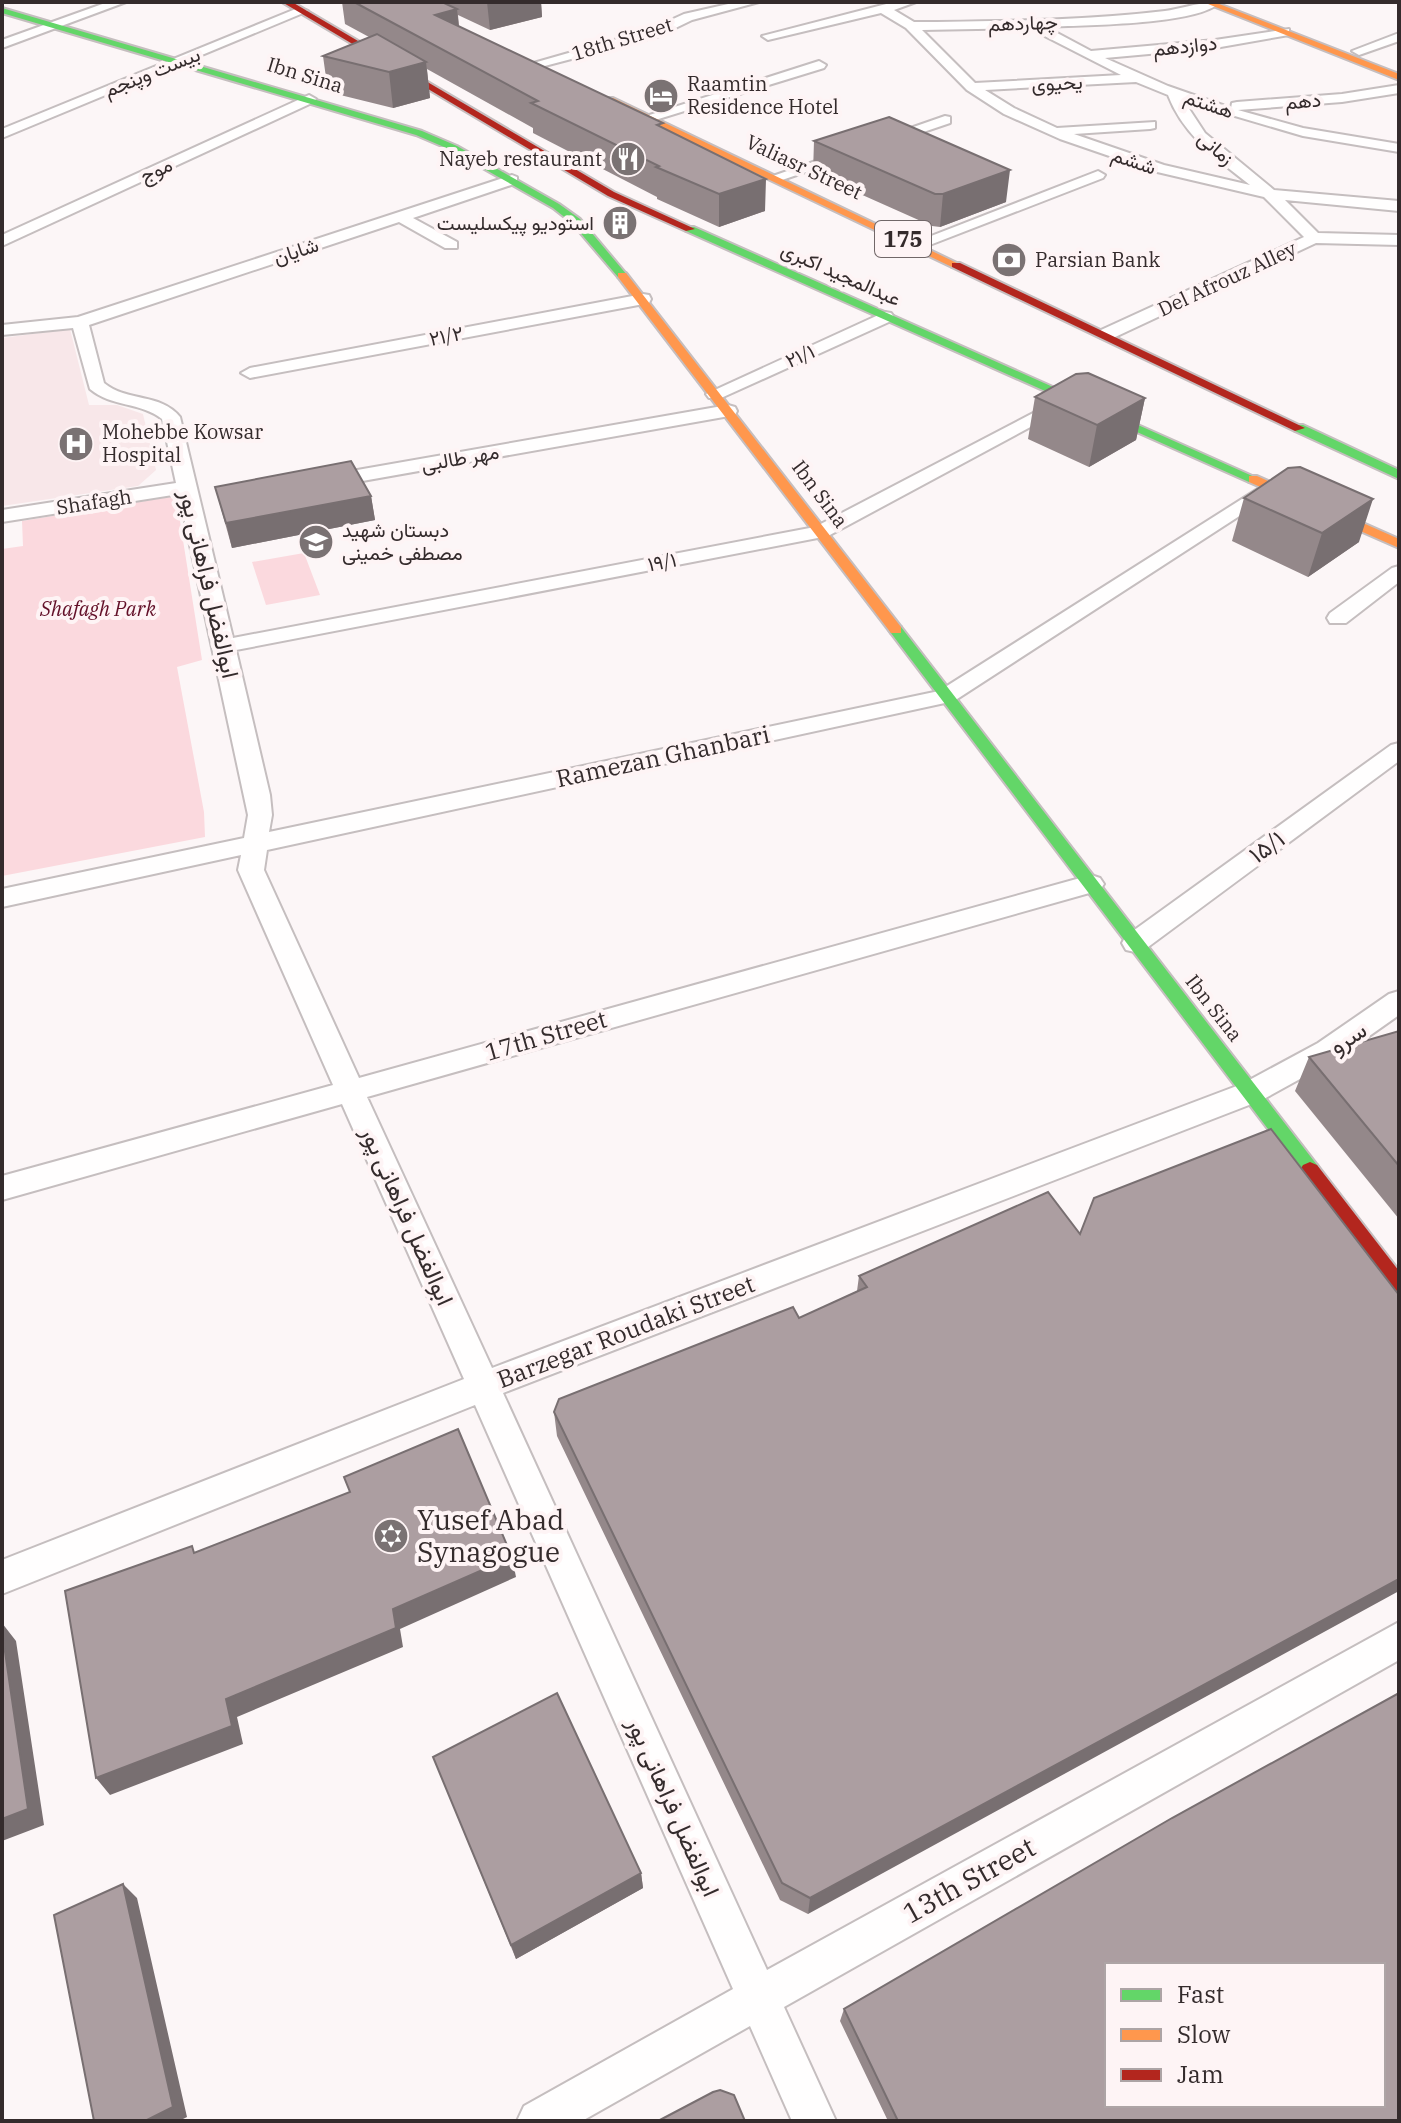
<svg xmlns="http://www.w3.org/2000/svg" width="1401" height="2123" font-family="'IBM Plex Serif',Vazirmatn,serif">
  <rect width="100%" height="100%" fill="#fcf6f7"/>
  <!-- built -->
  <path fill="#f8e7e9" d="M70,329l19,76h28l26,9 13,56 -18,16 -136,20v-168z"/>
  <!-- green -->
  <path fill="#fbd9de" d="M176,496l26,164 -25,7 27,145 1,25 -203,39v-327l21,-3 -1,-25z
    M304,553l16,42 -54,10 -14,-43z"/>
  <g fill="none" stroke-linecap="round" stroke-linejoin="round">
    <defs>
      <path id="street" d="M108,2h18l-124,46v-8z
        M737,2h22l-67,18 -33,16 -122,32 -7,-4 119,-34 35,-16z
        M894,2h22l-22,8 20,12h23c76,-1 153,-2 228,-11 16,-2 40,-11 53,-7 -26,21 -135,21 -172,23l45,24 124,-11 74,-11v6l-74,13 -110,10 63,28 63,22 1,-5 5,-1 105,-8 57,-9v8l-57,9 -104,8 65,18 96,16v8l-96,-16 -119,-35 21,32 69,57 125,11v10l-114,-11 33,33 81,2v10l-83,-2 -203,95h-12l-3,-4 3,-4 203,-93 -40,-40 -111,-26 -93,-32 -56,-25 -37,-24 -61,-62 -25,-15 -113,27 -6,-4zM1029,28l92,47 -146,8 -53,-53zM1136,82l32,13c15,40 50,65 82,90l-86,-20 -90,-31 76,-5 5,-1v-6l-98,6 -43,-20 -29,-18z
        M298,8l10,3 -306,127v-9z
        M1399,33v8l-40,14 -7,-4z
        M819,61l7,4 -2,3 -172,53 -5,1 -7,-4z
        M309,95l7,4 -2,3 -312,144v-11z
        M945,116l5,1v6l-168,57h-10l-2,-3z
        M1098,171l7,4 -2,3 -181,70 -6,2 -8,-5z
        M512,175l5,2v6l-104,35 44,24v6h-12l-46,-26 -310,103 15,58c23,19 57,10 76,34l53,221 582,-111 243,-127h12l3,4 -245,132 -592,114 34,145 2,20 -3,17 670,-141 325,-206h14l3,4 -327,212 -687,149 -3,20 95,208 732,-203 9,3 4,6 -4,6 -733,207 125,271 750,-284 76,-41 71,-49 10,-3v24l-61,43 -76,42 -759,293 264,577 632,-348v38l-615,347 52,114h-44l-42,-95 -168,95h-65l7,-15 209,-117 -258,-584 -473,189v-34l462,-181 -122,-275 -340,96v-24l331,-91 -95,-215 3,-15 -239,52v-18l242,-51 4,-23 -69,-321 -177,28v-12l174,-27 -14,-64c-21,-17 -51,-12 -72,-30l-17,-61 -71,7v-10l76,-8z
        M643,294l6,1 2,4 -2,4 -399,75 -9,-5 9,-5z
        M885,312l6,1 3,4 -3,4 -170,77h-12l-3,-4z
        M728,405l7,2 2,4 -2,4 -412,73 -10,-6 10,-6z
        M1399,566v16l-53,41h-16l-3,-5 3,-5 62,-45z
        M1399,743v18l-255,189 -9,2 -9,-2 -4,-7 4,-7 265,-191z"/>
      <path id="fast" d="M2,8l420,123 35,15 102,58 21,15 47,56 -9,2 -46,-54 -19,-15 -102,-58 -35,-15 -414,-122z
        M686,227h8l565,252 -10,3 -563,-251z
        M1295,425h8l96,45v9l-104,-48z
        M896,626l5,1 416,538 3,5 -3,5h-14l-412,-542 -2,-3z"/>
      <path id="slow" d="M1203,2h11l185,72v6z
        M607,98h6l348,167 -9,2 -345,-165z
        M618,273h8l275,354v6h-10l-273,-356z
        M1249,476h8l142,63v9l-150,-66z"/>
      <path id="jam" d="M282,2h10l322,190 81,37 -9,2 -78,-35z
        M952,263h8l345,165 -10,3 -343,-164z
        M1310,1162l7,3 82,106v23l-7,-2 -89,-117 -3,-5 3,-5z"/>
    </defs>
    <!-- street casing -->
    <use href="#street" stroke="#c5bebf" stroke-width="4"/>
    <!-- fast casing -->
    <use href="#fast" stroke="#c5bebf" stroke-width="4"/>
    <!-- slow casing -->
    <use href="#slow" stroke="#c5bebf" stroke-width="4"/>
    <!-- jam casing -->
    <use href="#jam" stroke="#c5bebf" stroke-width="4"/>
    <!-- street -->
    <use href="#street" fill="#fffefe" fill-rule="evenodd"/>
    <!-- fast -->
    <use href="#fast" fill="#63d668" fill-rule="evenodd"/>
    <!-- slow -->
    <use href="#slow" fill="#ff974d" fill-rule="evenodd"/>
    <!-- jam -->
    <use href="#jam" fill="#b3261e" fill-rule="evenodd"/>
  </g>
  <!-- wall -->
  <path fill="#94888a" d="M342,2h100l7,3v-3h92l1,15 -52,13 -32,-15 1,11 204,102 102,83 -46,16 -62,-28v-2l-124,-64v-5l-106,-59 3,29 -37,10 -65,-16 -5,-36 46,-19 -24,-13z
    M814,141l192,61 -66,25 -8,-1 -119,-53z
    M1035,397l110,1 -9,42 -47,27 -61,-28z
    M215,487l156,9 4,24 -143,28z
    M1244,498l115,44 -51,35 -76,-36z
    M1399,1031v188l-104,-128 14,-34z
    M1048,1192l-240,722 -28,-14 -223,-464 -3,-24 245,-94 58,-27 2,-15z
    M433,1757l208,116 2,15 -127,71z
    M844,2009l555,112h-511l-48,-100z"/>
  <!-- shaded-wall -->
  <path fill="#786f71" d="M487,2h54l1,15 -52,13z
    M457,9l3,29 -25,-23z
    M426,62l4,36 -37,10 -4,-36z
    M1010,170l-4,32 -66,25 3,-33z
    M766,179l-1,32 -46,16v-33z
    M1145,398l-9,42 -47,27 8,-42z
    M371,496l4,24 -143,28 -6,-25z
    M1373,499l-14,43 -51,35 14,-44z
    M512,1557l4,20 -116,52 3,18 -166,70 6,27 -133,51 -14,-17 130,-79 167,-90z
    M1399,1579v12l-591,323 2,-16z
    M2,1623l14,18 28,184 -42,16z
    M641,1873l2,15 -127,71 -5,-14z
    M123,1884l14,14 50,219 -8,4h-34z"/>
  <!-- building -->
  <path fill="#ac9ea1" stroke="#786f71" stroke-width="2" fill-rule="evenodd" d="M354,2h88l15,7 -22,6 228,108 -6,2 109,54 -47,15 -63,-27 3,-1 -128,-63 7,-2z
    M377,34l49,28 -37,10 -66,-16z
    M889,117l121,53 -67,24h-8l-121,-53z
    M1088,373l57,25 -48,27 -62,-28 41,-23z
    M351,461l20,35 -145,27 -11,-36z
    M1300,467l73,32 -51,34 -78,-35 44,-30z
    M1399,1031v135l-90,-109z
    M1271,1129l128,166v284l-589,319 -28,-15 -228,-471 5,-13 234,-92 6,11 68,-31 -8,-11 189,-84 32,42 14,-36z
    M458,1429l54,128 -119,52 3,19 -170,71 6,27 -136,52 -31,-187 127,-45 2,7 156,-61 -6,-15z
    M2,1631l26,178 -26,10z
    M557,1693l84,180 -130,72 -78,-188z
    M1399,1693v428h-501l-54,-112 328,-191zM1107,1965h276v140h-276z
    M123,1884l50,223 -28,14h-51l-40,-206z
    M720,2090l14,5 11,26h-87l55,-29z"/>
  <!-- icons -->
  <defs>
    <symbol id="hotel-disc" viewBox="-11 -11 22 22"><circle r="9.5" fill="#7a7273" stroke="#fef4f5"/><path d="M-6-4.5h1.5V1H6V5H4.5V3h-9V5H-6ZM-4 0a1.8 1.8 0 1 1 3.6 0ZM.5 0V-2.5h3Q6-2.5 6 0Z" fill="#fff"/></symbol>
    <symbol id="restaurant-disc" viewBox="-11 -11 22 22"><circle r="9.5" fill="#7a7273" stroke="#fef4f5"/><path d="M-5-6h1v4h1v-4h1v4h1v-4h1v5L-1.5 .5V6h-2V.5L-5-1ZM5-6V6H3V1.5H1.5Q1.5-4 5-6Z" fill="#fff"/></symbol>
    <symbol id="building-disc" viewBox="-11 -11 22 22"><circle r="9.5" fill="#7a7273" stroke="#fef4f5"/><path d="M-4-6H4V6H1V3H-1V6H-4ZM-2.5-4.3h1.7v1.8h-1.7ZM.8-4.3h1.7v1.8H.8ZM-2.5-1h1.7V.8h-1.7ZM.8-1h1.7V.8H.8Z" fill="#fff"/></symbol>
    <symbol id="bank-disc" viewBox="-11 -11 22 22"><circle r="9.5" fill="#7a7273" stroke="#fef4f5"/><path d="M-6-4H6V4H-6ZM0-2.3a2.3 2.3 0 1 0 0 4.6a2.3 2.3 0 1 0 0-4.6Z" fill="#fff"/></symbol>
    <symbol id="hospital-disc" viewBox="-11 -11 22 22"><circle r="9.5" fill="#7a7273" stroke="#fef4f5"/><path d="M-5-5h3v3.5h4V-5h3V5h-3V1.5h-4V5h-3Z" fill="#fff"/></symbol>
    <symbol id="school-disc" viewBox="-11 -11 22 22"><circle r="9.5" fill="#7a7273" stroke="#fef4f5"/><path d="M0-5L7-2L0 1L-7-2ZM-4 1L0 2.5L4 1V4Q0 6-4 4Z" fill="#fff"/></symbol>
    <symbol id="synagogue-disc" viewBox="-11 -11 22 22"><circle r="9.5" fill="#7a7273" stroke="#fef4f5"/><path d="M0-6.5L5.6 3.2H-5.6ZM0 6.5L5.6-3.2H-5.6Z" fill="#fff"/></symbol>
  </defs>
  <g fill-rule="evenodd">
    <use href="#hotel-disc" x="641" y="76" width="40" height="40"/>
    <use href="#restaurant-disc" x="608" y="139" width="40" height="40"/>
    <use href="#building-disc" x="600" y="203" width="40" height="40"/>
    <use href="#bank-disc" x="989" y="240" width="40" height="40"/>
    <use href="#hospital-disc" x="56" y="424" width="40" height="40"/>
    <use href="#school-disc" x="296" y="522" width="40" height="40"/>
    <use href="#synagogue-disc" x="371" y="1516" width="40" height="40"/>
  </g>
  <g text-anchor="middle" stroke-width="8" stroke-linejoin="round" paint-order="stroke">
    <!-- far-street labels -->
    <g font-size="20" fill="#342b2c" stroke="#fef4f5">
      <text transform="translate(1023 23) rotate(-2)" y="7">چهاردهم</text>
      <text transform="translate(622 39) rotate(-17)" y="7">18th Street</text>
      <text transform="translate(1185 46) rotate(-6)" y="7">دوازدهم</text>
      <text transform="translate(152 72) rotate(-22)" y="7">بیست وپنجم</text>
      <text transform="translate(305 75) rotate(17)" y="7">Ibn Sina</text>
      <text transform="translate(1057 83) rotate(-3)" y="7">یحیوی</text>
      <text transform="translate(1303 101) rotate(-5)" y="7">دهم</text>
      <text transform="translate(1209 104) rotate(19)" y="7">هشتم</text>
      <text transform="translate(1216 148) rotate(41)" y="7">زمانی</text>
      <text transform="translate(1134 161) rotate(19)" y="7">ششم</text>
      <text transform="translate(804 167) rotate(25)" y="7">Valiasr Street</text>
      <text transform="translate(156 170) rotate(-25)" y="7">موج</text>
      <text transform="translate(296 251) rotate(-18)" y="7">شایان</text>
      <text transform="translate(841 274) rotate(24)" y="7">عبدالمجید اکبری</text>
      <text transform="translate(1227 279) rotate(-25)" y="7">Del Afrouz Alley</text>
      <text transform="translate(446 336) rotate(-11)" y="7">۲۱/۲</text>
      <text transform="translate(800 356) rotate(-24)" y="7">۲۱/۱</text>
      <text transform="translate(460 458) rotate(-10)" y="7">مهر طالبی</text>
      <text transform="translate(820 494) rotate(53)" y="7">Ibn Sina</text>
      <text transform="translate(94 502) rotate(-9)" y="7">Shafagh</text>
      <text transform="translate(662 562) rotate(-11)" y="7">۱۹/۱</text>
      <text transform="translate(1214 1008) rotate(52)" y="7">Ibn Sina</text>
    </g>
    <!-- far-poi labels -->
    <g font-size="20" fill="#342b2c" stroke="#fef4f5" text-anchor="start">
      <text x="687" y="91">Raamtin<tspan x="687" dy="23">Residence Hotel</tspan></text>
      <text x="602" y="166" text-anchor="end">Nayeb restaurant</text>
      <text x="594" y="230" text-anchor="end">استودیو پیکسلیست</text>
      <text x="1035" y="267">Parsian Bank</text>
      <text x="102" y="439">Mohebbe Kowsar<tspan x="102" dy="23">Hospital</tspan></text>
      <text x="342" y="537">دبستان شهید<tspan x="342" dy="23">مصطفی خمینی</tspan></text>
    </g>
    <!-- far-park labels -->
    <g font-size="20" font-style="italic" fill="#621028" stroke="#fef4f5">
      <text x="98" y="616">Shafagh Park</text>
    </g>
    <!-- shield labels -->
    <rect fill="#fef4f5" stroke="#716768" stroke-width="2" x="875" y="221" width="56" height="36" rx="6"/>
    <g font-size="22" font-weight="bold" fill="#342b2c">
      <text x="903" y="247">175</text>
    </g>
    <!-- street labels -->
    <g font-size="24" fill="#342b2c" stroke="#fef4f5">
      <text transform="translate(209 584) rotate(77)" y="8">ابوالفضل فراهانی پور</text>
      <text transform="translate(663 757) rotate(-12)" y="8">Ramezan Ghanbari</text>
      <text transform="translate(1267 847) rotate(-36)" y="8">۱۵/۱</text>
      <text transform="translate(546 1036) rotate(-16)" y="8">17th Street</text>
      <text transform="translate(1348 1038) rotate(-33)" y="8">سرو</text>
      <text transform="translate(407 1216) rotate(66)" y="8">ابوالفضل فراهانی پور</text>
      <text transform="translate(626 1332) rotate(-21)" y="8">Barzegar Roudaki Street</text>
      <text transform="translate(673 1807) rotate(66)" y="8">ابوالفضل فراهانی پور</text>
    </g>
    <!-- near-poi labels -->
    <g font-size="28" fill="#342b2c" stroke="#fef4f5" text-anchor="start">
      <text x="417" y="1530">Yusef Abad<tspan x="417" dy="32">Synagogue</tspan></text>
    </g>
    <!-- near-street labels -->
    <g font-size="28" fill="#342b2c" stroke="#fef4f5">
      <text transform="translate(969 1880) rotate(-29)" y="10">13th Street</text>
    </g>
  </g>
  <!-- border -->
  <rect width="1401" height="2123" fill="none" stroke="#342b2c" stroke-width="8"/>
  <!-- legend -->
  <rect x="1105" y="1963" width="280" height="144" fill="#fef4f5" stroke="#ada4a5" stroke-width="2"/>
  <rect x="1121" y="1989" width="40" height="12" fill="#63d668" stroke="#ada4a5" stroke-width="2"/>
  <text x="1177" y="2003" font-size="24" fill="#342b2c">Fast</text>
  <rect x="1121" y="2029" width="40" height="12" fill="#ff974d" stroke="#ada4a5" stroke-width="2"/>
  <text x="1177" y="2043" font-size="24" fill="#342b2c">Slow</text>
  <rect x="1121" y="2069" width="40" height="12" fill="#b3261e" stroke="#ada4a5" stroke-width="2"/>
  <text x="1177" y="2083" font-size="24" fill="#342b2c">Jam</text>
</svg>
